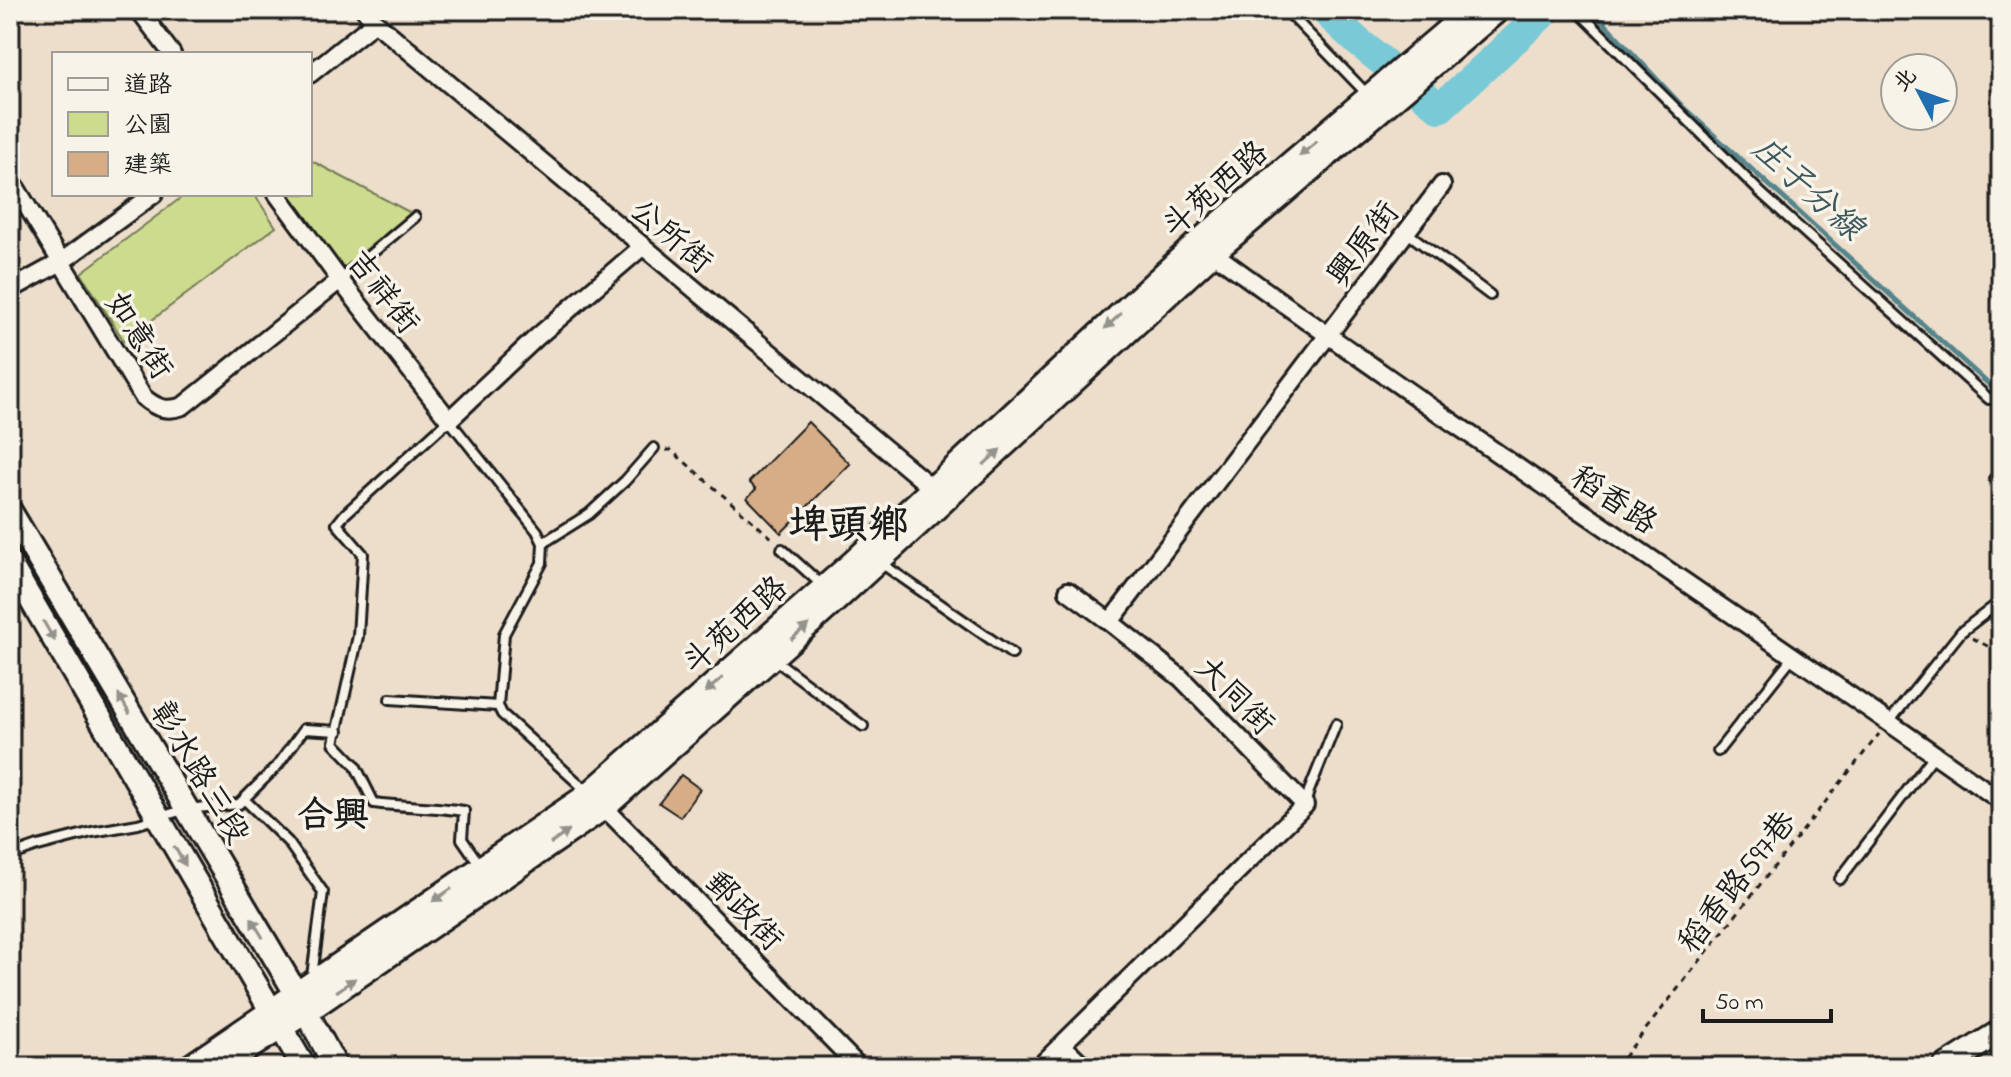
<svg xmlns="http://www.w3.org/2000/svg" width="2011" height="1077" font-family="'Indie Flower','LXGW WenKai TC',sans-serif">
  <rect width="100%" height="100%" fill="#eddecb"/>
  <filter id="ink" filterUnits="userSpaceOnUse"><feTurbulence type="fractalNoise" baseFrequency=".0125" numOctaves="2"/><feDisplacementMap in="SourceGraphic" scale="16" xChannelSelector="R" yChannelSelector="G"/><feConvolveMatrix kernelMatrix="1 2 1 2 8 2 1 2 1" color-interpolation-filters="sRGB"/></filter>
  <g filter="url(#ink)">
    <!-- green -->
    <path fill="#cddb8f" stroke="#747c56" stroke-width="2" d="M310,160l101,53 -69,56 -57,-75h25z
      M186,194h68l22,33 -152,114 -43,-68z"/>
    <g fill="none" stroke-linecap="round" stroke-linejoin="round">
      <!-- stream -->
      <path stroke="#54848c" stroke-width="5" d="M1592,10l91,97 310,281 8,4"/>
      <!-- river -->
      <path stroke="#7ac9d7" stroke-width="30" d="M1324,10l33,31 83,67 107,-98"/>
    </g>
    <!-- building -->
    <path fill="#d6ad87" stroke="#1c1c1c" stroke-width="2" d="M808,422l42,42 -69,69 -34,-35 9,-9 -7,-7z
      M681,775l19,14 -20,28 -21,-14z"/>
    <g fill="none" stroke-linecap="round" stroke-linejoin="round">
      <defs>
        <path id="lane" d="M1286,10l81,84
          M1577,10l185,184 227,205 12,-4
          M1405,231l85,64
          M340,280l75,-63
          M1994,479l7,6
          M543,543l46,-29 36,-33 29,-33
          M782,549l41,37
          M881,563l131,91
          M774,659l89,67
          M390,699l108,7
          M1889,722l72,-90 40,-31
          M1718,751l76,-96
          M245,800l43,42 35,50 -11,84
          M1305,805l4,-14 27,-67
          M10,856l28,-10 54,-14 46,-8 48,-15 53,-5 39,-39 26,-36 34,2
          M480,865l-18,-26 2,-28c-30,-5 -60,-4 -90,-8l-19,-38 -21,-22 24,-107 5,-82 -26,-30 8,-10 104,-94 88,111 6,12 -1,20 -38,71 -6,72 4,8 87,79
          M1840,879l95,-125
          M10,1051l8,16"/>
        <path id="street" d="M139,10l33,44
          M365,10l10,12 563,471
          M310,74l65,-52
          M10,178l133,219c13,11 23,15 40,9l157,-126
          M277,194l63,86 109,140 87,-82 106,-91
          M1205,247c261,190 532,367 796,554
          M10,290l51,-28 93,-68
          M1068,591l42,31
          M597,800l262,267
          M1062,1045l23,22
          M1039,1067l266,-262 -124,-127 -71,-56 332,-437"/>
        <path id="secondary" d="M10,511l287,484 39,72
          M10,564l294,503
          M189,1067l400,-273 263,-231 346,-321 273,-232
          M219,1067l87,-55 299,-205 229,-205 379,-349 285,-243
          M1944,1067l57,-36"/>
      </defs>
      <!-- lane casing -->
      <use href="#lane" stroke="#1c1c1c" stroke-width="14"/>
      <!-- street casing -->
      <use href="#street" stroke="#1c1c1c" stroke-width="22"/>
      <!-- secondary casing -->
      <use href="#secondary" stroke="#1c1c1c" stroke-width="28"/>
      <!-- path -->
      <path stroke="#1c1c1c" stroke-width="3" stroke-dasharray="6 6" stroke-linecap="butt" d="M666,450h5l102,89
        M1972,638l29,15
        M1616,1067l263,-333"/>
      <!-- lane -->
      <use href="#lane" stroke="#f7f3e8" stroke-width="8"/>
      <!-- street -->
      <use href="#street" stroke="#f7f3e8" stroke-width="16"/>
      <!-- secondary -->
      <use href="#secondary" stroke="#f7f3e8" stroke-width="22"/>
    </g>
    <!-- one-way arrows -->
    <defs><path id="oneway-solid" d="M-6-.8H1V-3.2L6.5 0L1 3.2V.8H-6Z" transform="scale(2)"/></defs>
    <g fill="#94928c">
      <use href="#oneway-solid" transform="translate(1308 149) rotate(140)"/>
      <use href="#oneway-solid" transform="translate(1113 321) rotate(137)"/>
      <use href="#oneway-solid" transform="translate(992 457) rotate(-43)"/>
      <use href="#oneway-solid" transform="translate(49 631) rotate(60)"/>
      <use href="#oneway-solid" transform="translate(800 632) rotate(-42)"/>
      <use href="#oneway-solid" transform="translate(714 685) rotate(139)"/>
      <use href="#oneway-solid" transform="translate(124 704) rotate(-120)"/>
      <use href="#oneway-solid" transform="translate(560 837) rotate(-35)"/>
      <use href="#oneway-solid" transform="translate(180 856) rotate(59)"/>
      <use href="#oneway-solid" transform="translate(442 895) rotate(146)"/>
      <use href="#oneway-solid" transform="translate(257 928) rotate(-121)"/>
      <use href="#oneway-solid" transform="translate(346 985) rotate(-35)"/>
    </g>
  </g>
  <g text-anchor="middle" stroke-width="7" stroke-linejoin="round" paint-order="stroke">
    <!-- street labels -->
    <g font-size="32" fill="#1c1c1c" stroke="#f7f3e8">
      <text transform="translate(1214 188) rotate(-41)" y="11">斗苑西路</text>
      <text transform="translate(672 235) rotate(40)" y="11">公所街</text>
      <text transform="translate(1362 243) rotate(-53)" y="11">興原街</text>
      <text transform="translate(384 291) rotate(52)" y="11">吉祥街</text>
      <text transform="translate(140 335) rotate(57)" y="11">如意街</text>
      <text transform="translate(1615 499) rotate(34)" y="11">稻香路</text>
      <text transform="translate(734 624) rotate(-42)" y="11">斗苑西路</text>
      <text transform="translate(1236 695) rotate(45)" y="11">大同街</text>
      <text transform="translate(201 772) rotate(59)" y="11">彰水路三段</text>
      <text transform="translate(1736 881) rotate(-52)" y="11">稻香路597巷</text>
      <text transform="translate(745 910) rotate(46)" y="11">郵政街</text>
    </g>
    <!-- water labels -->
    <g font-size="34" font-style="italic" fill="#3d595d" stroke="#f7f3e8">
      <text transform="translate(1809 187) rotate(42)" y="12">庄子分線</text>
    </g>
    <!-- quarter labels -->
    <g font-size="36" font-weight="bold" fill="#1c1c1c" stroke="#f7f3e8">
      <text x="333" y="826">合興</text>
    </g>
    <!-- district labels -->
    <g font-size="40" font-weight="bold" fill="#1c1c1c" stroke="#f7f3e8">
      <text x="848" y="537">埤頭鄉</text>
    </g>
  </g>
  <!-- margin -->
  <rect width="2011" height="1077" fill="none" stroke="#f7f3e8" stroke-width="40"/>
  <rect x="20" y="20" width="1971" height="1037" fill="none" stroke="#1c1c1c" stroke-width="3" filter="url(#ink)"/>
  <!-- legend -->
  <rect x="52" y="52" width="260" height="144" fill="#f7f3e8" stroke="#9f9d96" stroke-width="2"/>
  <rect x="68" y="78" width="40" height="12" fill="#f7f3e8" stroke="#9f9d96" stroke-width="2"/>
  <text x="124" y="92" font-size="24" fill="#1c1c1c">道路</text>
  <rect x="68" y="112" width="40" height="24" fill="#cddb8f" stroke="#9f9d96" stroke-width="2"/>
  <text x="124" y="132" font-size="24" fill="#1c1c1c">公園</text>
  <rect x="68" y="152" width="40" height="24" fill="#d6ad87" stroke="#9f9d96" stroke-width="2"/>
  <text x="124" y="172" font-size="24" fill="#1c1c1c">建築</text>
  <!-- north arrow -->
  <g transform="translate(1919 92) rotate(311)"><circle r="38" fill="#f7f3e8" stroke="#9f9d96" stroke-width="2"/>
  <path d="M0-6L14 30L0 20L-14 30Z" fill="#1f6fb2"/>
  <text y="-12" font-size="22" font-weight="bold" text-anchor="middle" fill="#1c1c1c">北</text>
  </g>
  <!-- scale -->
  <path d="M1703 1009v12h128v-12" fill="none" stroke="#1c1c1c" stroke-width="4"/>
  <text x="1715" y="1009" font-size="24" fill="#1c1c1c" stroke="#f7f3e8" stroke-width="6" paint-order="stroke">50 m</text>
</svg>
